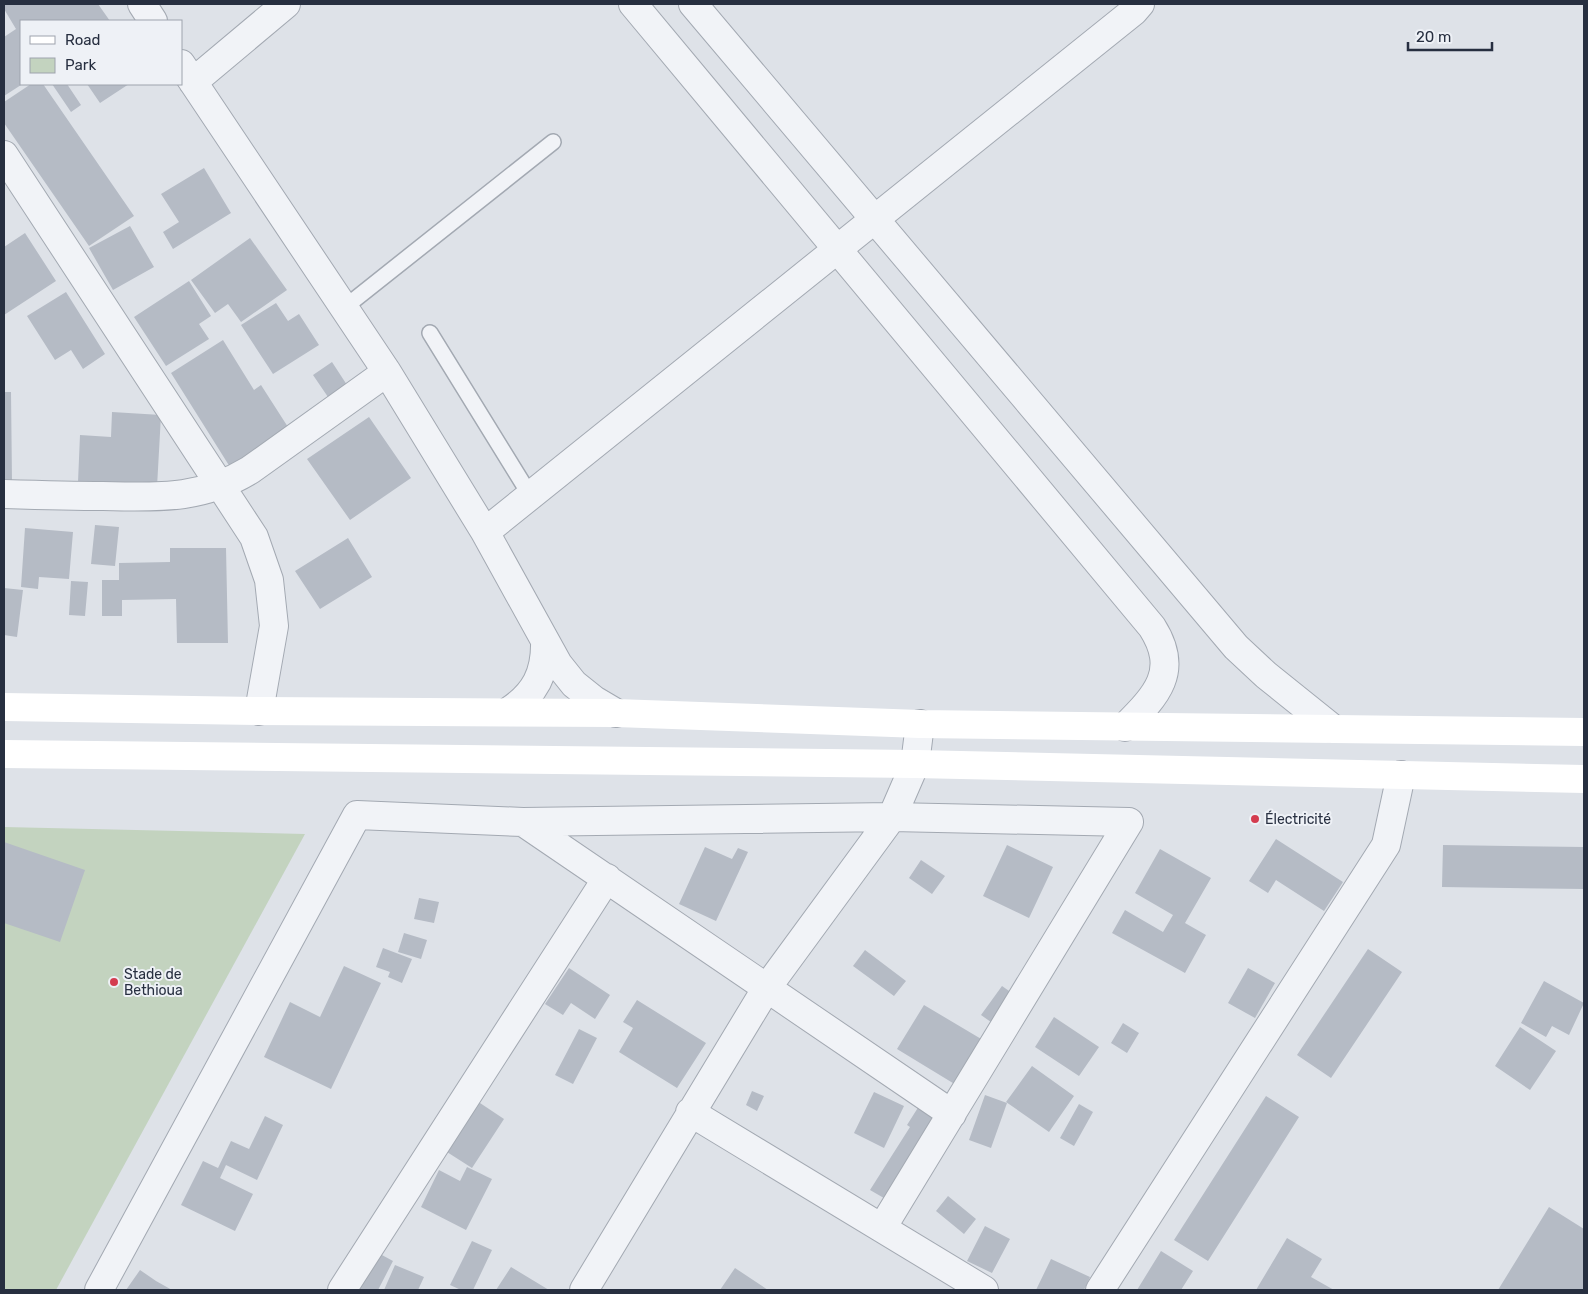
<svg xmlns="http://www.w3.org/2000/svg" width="1588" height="1294" font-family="Rubik,sans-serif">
  <rect width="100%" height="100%" fill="#dee2e8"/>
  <!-- green -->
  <path fill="#c3d3bf" d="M4,827l301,7 -249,456h-52z"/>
  <!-- building -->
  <path fill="#b5bbc5" d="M4,4h94l12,17h-89v64l-17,11v-59l12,-8 -12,-20z
    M31,84h12l91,132 -45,30 -85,-123v-21z
    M52,84h15l14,21 -10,7z
    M87,84h42l-29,19z
    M204,168l27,45 -58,36 -10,-17 16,-10 -18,-28z
    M130,226l24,41 -41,23 -24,-42z
    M25,233l31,48 -52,34v-68z
    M250,238l37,52 -46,32 -13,-18 -13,9 -24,-33z
    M189,281l22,35 -12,8 10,15 -43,27 -32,-49z
    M66,292l39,62 -22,15 -12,-19 -16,10 -28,-44z
    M276,303l12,18 11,-7 20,31 -46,29 -32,-49z
    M223,340l31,50 7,-5 34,53 -60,37 -64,-102z
    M332,362l15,23 -19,12 -15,-22z
    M4,392h7l1,90h-8z
    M112,412l49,3 -4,72 -79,-5 2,-47 31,2z
    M369,417l42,61 -61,42 -43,-61z
    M95,525l24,2 -4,39 -24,-2z
    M25,528l48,4 -4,47 -30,-2 -1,12 -17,-2z
    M348,538l24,39 -52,32 -25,-38z
    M170,548h56l2,95h-51l-1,-44 -54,1v16h-20v-36h17v-17l51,-1z
    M71,581l17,1 -3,34 -16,-1z
    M4,588l19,2 -6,47 -13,-2z
    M1276,839l67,43 -19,29 -48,-31 -8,13 -19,-12z
    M4,842l81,28 -25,72 -56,-19z
    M1007,845l46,22 -24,51 -46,-22z
    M1443,845l141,2v42l-142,-2z
    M705,847l27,12 6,-11 10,4 -32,69 -37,-17z
    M1160,849l51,29 -26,45 21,12 -21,38 -73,-40 13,-23 38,22 10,-17 -38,-22z
    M921,860l24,16 -13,18 -23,-16z
    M419,898l20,4 -5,21 -20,-4z
    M404,933l23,7 -6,19 -23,-7z
    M383,948l29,11 -10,24 -14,-6 2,-5 -14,-5z
    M1368,949l34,23 -71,106 -34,-23z
    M865,950l41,31 -12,15 -41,-30z
    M344,966l37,17 -50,106 -67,-32 26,-55 30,15z
    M569,968l41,27 -15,24 -24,-16 -8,12 -18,-11z
    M1248,968l27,15 -20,35 -27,-15z
    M1544,981l40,22 -15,32 -17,-9 -6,11 -25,-14z
    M1002,986l24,17 -21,29 -24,-17z
    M637,1000l69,43 -29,45 -58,-36 14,-24 -10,-6z
    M924,1005l69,41 -27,45 -69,-42z
    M1054,1017l45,30 -20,29 -44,-29z
    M1123,1023l16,10 -12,20 -16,-10z
    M1520,1027l36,24 -26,39 -35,-24z
    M579,1029l18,9 -24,46 -18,-9z
    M1032,1066l42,30 -25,36 -43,-30z
    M752,1091l12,5 -7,15 -11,-6z
    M874,1092l30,14 -20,42 -30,-15z
    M468,1095l36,24 -32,49 -36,-23z
    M985,1095l22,8 -16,45 -22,-8z
    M1266,1096l33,21 -91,144 -34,-21z
    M1079,1104l14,8 -19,34 -14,-8z
    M919,1106l22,14 -52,81 -19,-11 40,-63 -3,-2z
    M265,1116l18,9 -26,55 -31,-15 -6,13 33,16 -18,37 -54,-26 22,-44 15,7 13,-27 18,8z
    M467,1167l25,12 -26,51 -45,-23 18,-37 21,11z
    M948,1196l28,23 -12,15 -28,-23z
    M1549,1207l35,22v61h-86z
    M985,1226l25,13 -18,34 -25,-12z
    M1287,1238l35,21 -11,18 23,13h-78z
    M472,1241l20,9 -19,40h-12l-11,-5z
    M369,1248l24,13 -15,29h-27z
    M1161,1251l32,20 -12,19h-44z
    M1051,1259l39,18 -6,13h-48z
    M395,1265l29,12 -6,13h-34z
    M511,1267l38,23h-53z
    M735,1268l33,22h-48z
    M140,1270l16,11 16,9h-46z"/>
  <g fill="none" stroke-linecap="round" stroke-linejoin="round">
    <defs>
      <path id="service" d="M344,308l209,-166
        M430,333l100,162"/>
      <path id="minor" d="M142,4l11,17
        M633,4l519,623c28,44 5,68 -27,100
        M693,4l543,643 30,28 66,53
        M181,64l206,308 98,160 73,132 16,20 20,16 22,13
        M193,82l93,-78
        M4,155l250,382 15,43 5,46 -15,85
        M4,494c33,1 66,2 99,2 55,1 98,4 147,-26l137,-98
        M485,532l649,-521 6,-7
        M509,711c26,-17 37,-38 36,-70
        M690,1112l294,178
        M952,1114l-429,-292 369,-5 237,5
        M882,1228l247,-406
        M99,1290l258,-475 166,7
        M342,1290l265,-412
        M584,1290l182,-301 126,-172 23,-53 5,-40
        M1100,1290l286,-445 15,-70"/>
    </defs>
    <!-- service casing -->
    <use href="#service" stroke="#a3a9b2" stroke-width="18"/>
    <!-- minor casing -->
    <use href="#minor" stroke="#a3a9b2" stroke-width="30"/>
    <!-- service -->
    <use href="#service" stroke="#f1f3f7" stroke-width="15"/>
    <!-- minor -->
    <use href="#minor" stroke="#f1f3f7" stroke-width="28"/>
    <!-- secondary -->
    <path stroke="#fff" stroke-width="28" d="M4,707l255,4 357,2 304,11 664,8
      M4,754l911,10 669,15"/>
  </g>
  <!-- markers -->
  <g fill="#d43c4f" stroke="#eef1f6" stroke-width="2">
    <circle cx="1255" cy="819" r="5"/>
    <circle cx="114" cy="982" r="5"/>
  </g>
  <g text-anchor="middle" stroke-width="4" stroke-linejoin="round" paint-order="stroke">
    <!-- poi labels -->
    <g font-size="14" fill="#272f40" stroke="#eef1f6" text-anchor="start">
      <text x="1265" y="824">Électricité</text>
      <text x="124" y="979">Stade de<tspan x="124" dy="16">Bethioua</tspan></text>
    </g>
  </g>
  <!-- border -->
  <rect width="1588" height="1294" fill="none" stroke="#272f40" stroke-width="10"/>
  <!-- legend -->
  <rect x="20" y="20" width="162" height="65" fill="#eef1f6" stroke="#9ea3ad"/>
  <rect x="30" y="36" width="25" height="8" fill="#ffffff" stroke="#9ea3ad"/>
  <text x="65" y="45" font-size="15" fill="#272f40">Road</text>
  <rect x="30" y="58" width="25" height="15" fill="#c3d3bf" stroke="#9ea3ad"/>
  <text x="65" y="70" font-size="15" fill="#272f40">Park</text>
  <!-- scale -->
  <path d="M1408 42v8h84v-8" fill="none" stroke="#272f40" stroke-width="2.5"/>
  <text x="1416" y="42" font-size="15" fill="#272f40" stroke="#eef1f6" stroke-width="4" paint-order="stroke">20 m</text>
</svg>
